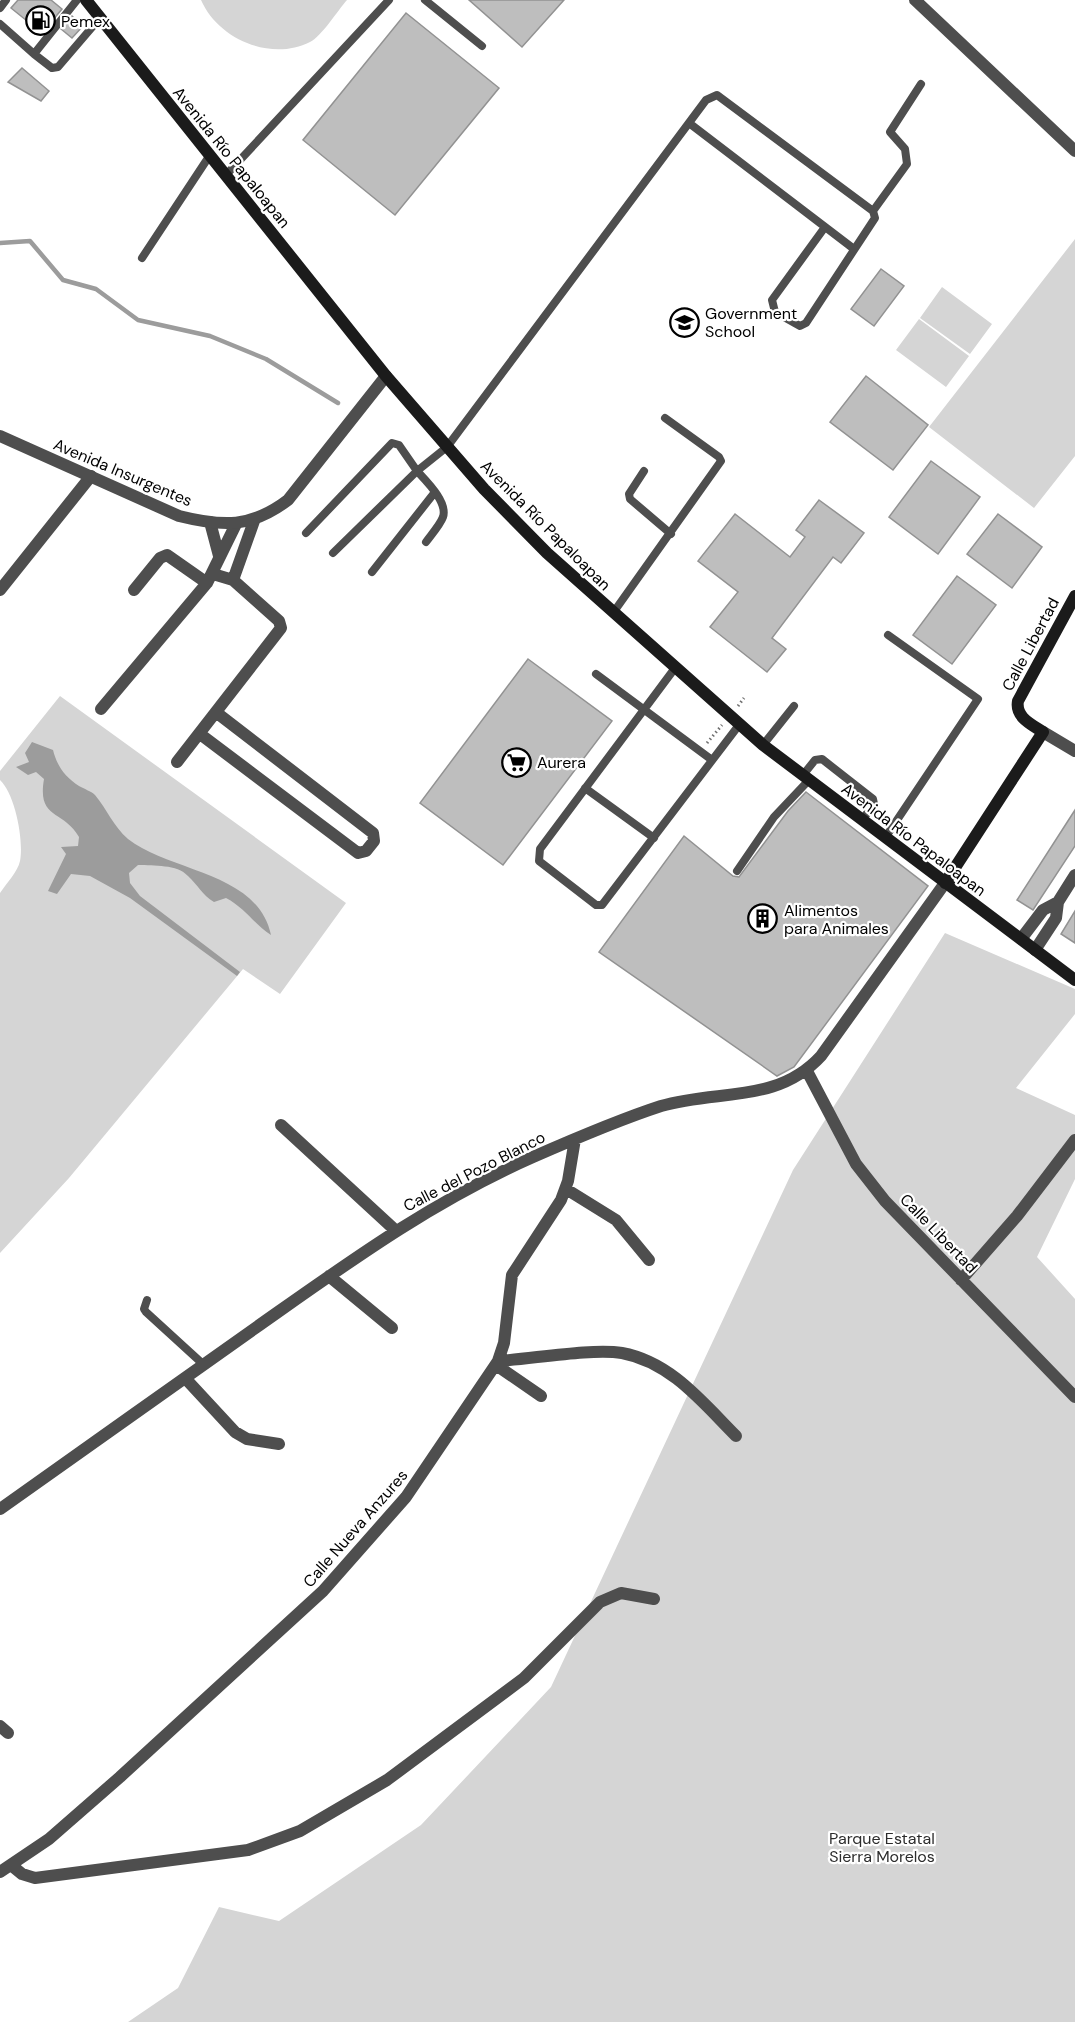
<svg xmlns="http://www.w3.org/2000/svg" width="1075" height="2022" font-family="'DM Sans',sans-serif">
  <rect width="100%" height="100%" fill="#fff"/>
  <!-- green -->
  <path fill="#d5d5d5" d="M201,0h146c-9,10 -25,36 -37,42 -39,20 -92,-3 -109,-42z
    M1075,239v217l-41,52 -105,-81z
    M942,287l50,37 -22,30 -50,-36z
    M919,319l50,37 -23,31 -50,-37z
    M60,696l286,207 -66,91 -37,-25 -174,209 -69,75v-360c6,-9 18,-22 20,-32 4,-21 -5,-67 -20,-81v-9z
    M945,933l130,56v25l-59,74 59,27v64l-38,78 38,42v723h-947l50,-34 41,-81 60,14 142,-96 130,-138 242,-517z"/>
  <!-- water -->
  <path fill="#9c9c9c" d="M32,742l21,8c4,16 12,27 26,36 5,3 12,5 16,9 12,14 18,31 33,44 42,33 130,33 143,96 -17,-11 -26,-27 -45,-37l-12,4c-12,-7 -16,-17 -26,-26 -11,-12 -34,-10 -50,-11l-9,8 1,10 10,13 100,76 -3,4 -107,-78 -40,-22 -19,-2 -14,20 -9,-3 18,-37 -5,-7 17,-1 1,-9c-16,-28 -42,-17 -35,-58l-8,-7 -8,3 -12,-8 13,-5 -4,-9z"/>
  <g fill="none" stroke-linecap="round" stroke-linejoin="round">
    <!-- stream -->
    <path stroke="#9c9c9c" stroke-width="4.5" d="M0,243l30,-2 33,39 33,9 42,31 72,16 56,23 72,44"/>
  </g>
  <!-- building -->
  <path fill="#bebebe" stroke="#929292" stroke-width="1.5" d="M18,0h33l11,9 -20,24 -31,-25z
    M469,0h95l-42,47z
    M406,13l93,75 -104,127 -92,-75z
    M72,16l11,10 -11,12 -11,-9z
    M22,68l27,23 -8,10 -33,-19z
    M881,269l23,17 -30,40 -23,-17z
    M866,376l62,49 -35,45 -63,-48z
    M931,461l49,36 -42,57 -49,-37z
    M819,500l45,33 -23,30 -8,-6 -61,81 14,11 -19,23 -57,-45 28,-35 -40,-31 37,-47 55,43 15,-20 -9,-7z
    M998,514l44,33 -30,41 -45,-34z
    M957,576l39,29 -44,59 -39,-29z
    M528,659l84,62 -109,144 -83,-62z
    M806,792l122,94 -134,181 -17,9 -178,-124 85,-116 49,40 6,1 49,-66z
    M1075,810v36l-42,64 -16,-10z
    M1075,911v32l-14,-9z"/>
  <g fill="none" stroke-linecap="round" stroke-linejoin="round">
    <!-- path -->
    <path stroke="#707070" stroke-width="3" stroke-dasharray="1.5 3" stroke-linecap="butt" d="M738,706l6,-8
      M707,743l15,-18"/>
    <!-- service -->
    <path stroke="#4e4e4e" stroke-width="8" d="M425,0l57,46
      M0,8l6,-8
      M0,24l34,30 43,-54
      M34,54l18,14 6,-1 42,-49
      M689,123l165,126
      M226,175l163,-175
      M825,227l-53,73 3,12 25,14 6,-3 69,-105 -2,-7 34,-47 -2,-15 -15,-17 31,-48
      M142,258l68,-103
      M644,471l-15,23 1,5 41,35
      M306,533l86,-90 7,2 18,26 30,-24 259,-347 11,-5 156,116
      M333,553l84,-82c9,10 31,31 26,46 -3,8 -12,18 -17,25
      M372,572l63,-80
      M613,613l108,-152 -2,-4 -54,-39
      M675,668l-135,181 -1,12 57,44h6l137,-180
      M596,674l116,86
      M763,745l31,-39
      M803,775l12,-15 7,-1 51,40 1,5 -12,16
      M585,788l69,50
      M885,838l93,-139 -90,-64
      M737,871l37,-54 35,-37
      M147,1300l-3,9 2,3 58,53"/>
    <!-- minor -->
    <path stroke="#4e4e4e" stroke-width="12" d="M915,0l160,151
      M210,522l9,34
      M233,580l21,-59
      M0,590l91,-114
      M134,590l26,-32 7,-3 40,28
      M101,709l106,-126 29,-59
      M1043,732l32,19
      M200,734l158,119 8,-2 8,-10 -1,-8 -156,-120
      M177,762l104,-134 -2,-7 -46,-41 -20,-6
      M1021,939l22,-29 15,-8
      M1035,950l21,-32 2,-16 17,-27
      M807,1071l49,93 29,37 190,196
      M281,1125l114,105
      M566,1189l50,31 33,40
      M329,1276l63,52
      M961,1280l56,-64 58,-76
      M498,1361c34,-2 94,-13 124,-8 49,9 81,50 114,83
      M496,1365l45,31
      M185,1378l50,54 12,7 32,5
      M0,1509c87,-62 174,-123 261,-185 88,-62 172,-123 272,-167 41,-18 85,-37 128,-51 57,-17 116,-2 160,-50l124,-173
      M0,1726l8,7
      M11,1865l11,9 13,4 213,-28 52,-19 87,-51 137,-102 76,-76 21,-9 33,6
      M0,1872l49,-33 71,-62 203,-186 83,-94 92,-136 6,-18 8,-68 49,-75 7,-19 7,-42"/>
    <!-- tertiary -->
    <path stroke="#4e4e4e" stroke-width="12" d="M0,436l179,80c44,11 72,12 109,-16l98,-124"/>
    <!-- secondary -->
    <path stroke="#1b1b1b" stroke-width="12" d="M86,0l300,376 98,113 63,64 216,192 312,235
      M945,883l98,-151c-12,-8 -28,-15 -25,-31l57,-105"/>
  </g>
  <!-- icons -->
  <defs>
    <symbol id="fuel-ring" viewBox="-11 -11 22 22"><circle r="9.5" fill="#fff" stroke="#000" stroke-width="1.5"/><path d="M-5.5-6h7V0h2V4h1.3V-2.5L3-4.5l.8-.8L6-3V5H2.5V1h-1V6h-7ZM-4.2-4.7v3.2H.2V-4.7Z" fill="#000"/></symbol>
    <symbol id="school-ring" viewBox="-11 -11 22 22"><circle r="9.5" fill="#fff" stroke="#000" stroke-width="1.5"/><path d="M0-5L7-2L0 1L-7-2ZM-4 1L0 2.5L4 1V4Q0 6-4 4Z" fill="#000"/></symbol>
    <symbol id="supermarket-ring" viewBox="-11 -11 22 22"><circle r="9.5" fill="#fff" stroke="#000" stroke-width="1.5"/><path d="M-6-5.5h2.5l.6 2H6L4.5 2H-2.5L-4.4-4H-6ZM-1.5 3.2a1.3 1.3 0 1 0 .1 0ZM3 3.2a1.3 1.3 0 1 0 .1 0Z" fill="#000"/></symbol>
    <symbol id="building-ring" viewBox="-11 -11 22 22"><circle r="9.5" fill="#fff" stroke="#000" stroke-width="1.5"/><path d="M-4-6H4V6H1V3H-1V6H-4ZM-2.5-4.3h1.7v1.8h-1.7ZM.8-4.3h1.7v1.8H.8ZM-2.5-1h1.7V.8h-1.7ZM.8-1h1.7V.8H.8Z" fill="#000"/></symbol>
  </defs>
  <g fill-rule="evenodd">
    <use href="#fuel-ring" x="24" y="4" width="33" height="33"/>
    <use href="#school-ring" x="668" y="306" width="33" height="33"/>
    <use href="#supermarket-ring" x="500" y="746" width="33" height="33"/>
    <use href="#building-ring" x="746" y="902" width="33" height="33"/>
  </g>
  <g text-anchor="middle" stroke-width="4.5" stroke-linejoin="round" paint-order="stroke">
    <!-- poi labels -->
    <g font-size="16" fill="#000" stroke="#fff" text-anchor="start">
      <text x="61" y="27">Pemex</text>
      <text x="705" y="319">Government<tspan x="705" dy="18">School</tspan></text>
      <text x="537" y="768">Aurera</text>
      <text x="784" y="916">Alimentos<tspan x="784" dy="18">para Animales</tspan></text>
    </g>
    <!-- street labels -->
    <g font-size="16" fill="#000" stroke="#fff">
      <text transform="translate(232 157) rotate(51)" y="6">Avenida Río Papaloapan</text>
      <text transform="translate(123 472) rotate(23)" y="6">Avenida Insurgentes</text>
      <text transform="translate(546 525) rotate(45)" y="6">Avenida Río Papaloapan</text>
      <text transform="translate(1030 644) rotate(-62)" y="6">Calle Libertad</text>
      <text transform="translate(914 839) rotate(37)" y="6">Avenida Río Papaloapan</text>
      <text transform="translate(474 1171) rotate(-27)" y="6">Calle del Pozo Blanco</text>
      <text transform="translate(939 1233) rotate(46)" y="6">Calle Libertad</text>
      <text transform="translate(355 1528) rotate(-49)" y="6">Calle Nueva Anzures</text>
    </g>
    <!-- park labels -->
    <g font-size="16" fill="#2c2c2c" stroke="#fff">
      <text x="882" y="1844">Parque Estatal<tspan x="882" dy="18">Sierra Morelos</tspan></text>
    </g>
  </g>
</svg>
